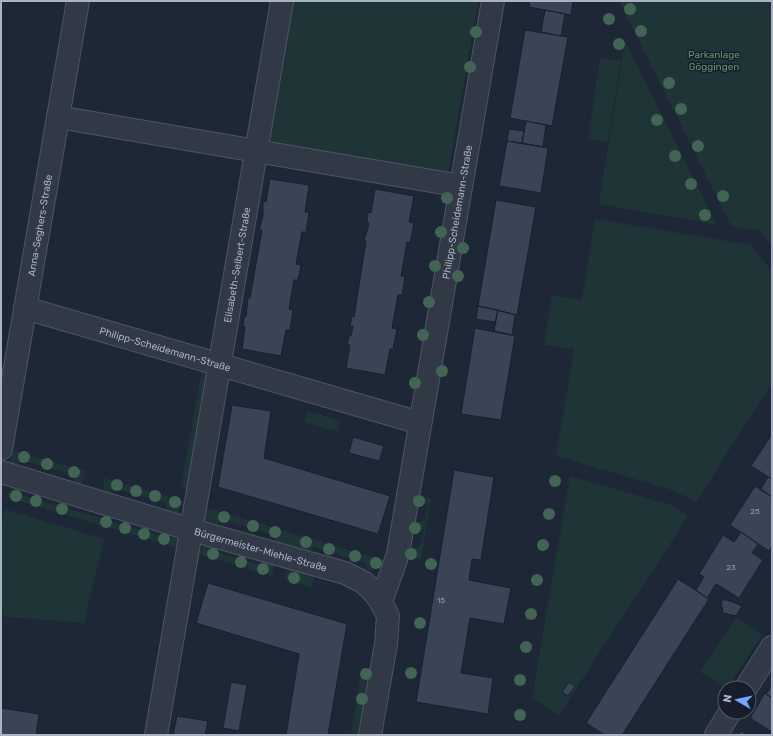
<svg xmlns="http://www.w3.org/2000/svg" width="773" height="736" font-family="Rubik,sans-serif">
  <rect width="100%" height="100%" fill="#1d2736"/>
  <!-- green -->
  <path fill="#1f3437" d="M291,1h187l-30,175 -180,-30z
    M619,1h153v246l-12,-16 -29,-5z
    M625,41l92,184 -118,-21z
    M600,58l21,3 -13,81 -20,-3z
    M595,219l156,26 21,26v112l-76,119 -24,-12 -116,-34 18,-107 -30,-4 8,-50 30,5z
    M202,369l4,3 2,11 -18,108 -9,-4z
    M308,411l33,10 -3,11 -34,-10z
    M12,450l74,21 -4,13 -7,-2 -2,-7 -53,-15 -3,5 -7,-1z
    M570,476l101,29 17,11 -129,199 -27,-17z
    M104,478l80,23 -7,12 -9,-3 -3,-7 -52,-15 -3,5 -7,-2z
    M14,486l7,2 1,7 149,44 4,-6 3,1v14l-172,-51z
    M414,496l17,2 -10,62 -17,-5 1,-4 16,-5 3,-17 -16,5 1,-9 16,-5 3,-17 -16,5z
    M204,507l179,53c-3,8 -7,10 -15,10l-2,-7 -53,-16 -3,6 -35,-11 -2,-7 -52,-16 -3,5 -14,-4z
    M4,509l100,30 -20,84 -76,-6 -7,-3v-83z
    M206,543l5,1v6l53,16 5,-5 6,2 -3,13 -74,-22z
    M288,567l26,8 -2,13 -27,-8z
    M736,617l26,18 -35,53h-2l-25,-16z
    M362,668l8,2 -11,65h-8z"/>
  <!-- building -->
  <path fill="#394557" stroke="#19202d" d="M530,1h43l-2,14 -42,-8z
    M545,10l20,4 -4,22 -20,-4z
    M525,30l43,7 -16,89 -42,-8z
    M526,121l20,4 -3,22 -21,-4z
    M509,129l15,2 -2,12 -15,-2z
    M507,141l41,7 -7,45 -42,-7z
    M270,179l39,6 -4,27 4,1 -3,19h-4l-6,32 5,1 -3,15h-4l-5,29 4,1 -3,20h-4l-5,26 -39,-7 3,-22h-2l1,-10h2l2,-19h2l12,-68h-3l4,-14v-15l3,1z
    M375,189l39,7 -5,26 5,1 -4,20 -3,-1 -6,34 4,1 -3,18h-4l-6,33 5,1 -4,20h-3l-5,26 -39,-7 4,-23h-3l2,-9h2l2,-10h-3l2,-10 2,1 12,-76h-2l5,-17 -2,-3 1,-9 3,1z
    M496,200l40,7 -19,108 -39,-9z
    M478,306l20,4 -3,12 -19,-3z
    M498,310l17,5 -3,20 -18,-4z
    M475,328l40,8 -14,84 -40,-6z
    M232,405l39,6 -7,47 126,38 -12,38 -160,-47z
    M772,434v45l-21,-13z
    M353,437l31,9 -5,15 -30,-8z
    M454,470l40,7 -13,83 -9,-1 -3,21 42,8 -7,36 -34,-6 -9,55 32,5 -5,36 -72,-12z
    M768,477l4,2v18l-11,-8z
    M755,486l17,11v49l-3,5 -39,-26z
    M741,532l17,12 -6,9 11,7 -24,38 -23,-14 -9,14 -11,-8 8,-13 -5,-3 24,-39 11,7z
    M678,579l31,20 -87,136h-17l-19,-12z
    M208,583l139,41 -19,111h-42l13,-81 -103,-31z
    M721,600h6l15,6 -6,10 -13,-3z
    M231,682l16,3 -8,46 -16,-3z
    M569,682l6,4 -7,10 -6,-4z
    M771,687l1,1v10l-6,-4z
    M765,693l7,5v34l-22,-14z
    M1,708l38,6 -3,21h-35z
    M177,716l31,5 -3,14h-32z
    M741,731l6,4h-9z"/>
  <g fill="none" stroke-linecap="round" stroke-linejoin="round">
    <defs>
      <g id="minor">
        <path d="M58,117l403,69"/>
        <path id="s1" d="M25,308l395,115"/>
        <path id="s2" d="M1,449l77,-448"/>
        <path id="s3" d="M1,472l191,58 153,43 18,9 10,9 8,11 7,14 -2,28 -16,91"/>
        <path id="s4" d="M381,602l17,-48 95,-553"/>
        <path d="M746,688l26,-41"/>
        <path id="s5" d="M156,735l126,-734"/>
        <path d="M716,735l14,-23"/>
      </g>
    </defs>
    <!-- minor casing -->
    <use href="#minor" stroke="#4e5665" stroke-width="24"/>
    <!-- minor -->
    <use href="#minor" stroke="#313947" stroke-width="22"/>
  </g>
  <!-- trees -->
  <g fill="#426455">
    <circle cx="630" cy="9" r="6"/>
    <circle cx="609" cy="19" r="6"/>
    <circle cx="641" cy="31" r="6"/>
    <circle cx="476" cy="32" r="6"/>
    <circle cx="619" cy="44" r="6"/>
    <circle cx="470" cy="67" r="6"/>
    <circle cx="669" cy="83" r="6"/>
    <circle cx="681" cy="109" r="6"/>
    <circle cx="657" cy="120" r="6"/>
    <circle cx="698" cy="146" r="6"/>
    <circle cx="675" cy="156" r="6"/>
    <circle cx="691" cy="184" r="6"/>
    <circle cx="723" cy="196" r="6"/>
    <circle cx="447" cy="198" r="6"/>
    <circle cx="705" cy="215" r="6"/>
    <circle cx="441" cy="232" r="6"/>
    <circle cx="463" cy="248" r="6"/>
    <circle cx="435" cy="266" r="6"/>
    <circle cx="458" cy="276" r="6"/>
    <circle cx="429" cy="302" r="6"/>
    <circle cx="423" cy="335" r="6"/>
    <circle cx="442" cy="371" r="6"/>
    <circle cx="415" cy="383" r="6"/>
    <circle cx="24" cy="457" r="6"/>
    <circle cx="47" cy="464" r="6"/>
    <circle cx="74" cy="472" r="6"/>
    <circle cx="555" cy="481" r="6"/>
    <circle cx="117" cy="485" r="6"/>
    <circle cx="136" cy="491" r="6"/>
    <circle cx="16" cy="496" r="6"/>
    <circle cx="155" cy="496" r="6"/>
    <circle cx="36" cy="501" r="6"/>
    <circle cx="419" cy="501" r="6"/>
    <circle cx="175" cy="502" r="6"/>
    <circle cx="62" cy="509" r="6"/>
    <circle cx="549" cy="514" r="6"/>
    <circle cx="224" cy="517" r="6"/>
    <circle cx="106" cy="522" r="6"/>
    <circle cx="253" cy="526" r="6"/>
    <circle cx="125" cy="528" r="6"/>
    <circle cx="415" cy="528" r="6"/>
    <circle cx="275" cy="532" r="6"/>
    <circle cx="144" cy="534" r="6"/>
    <circle cx="164" cy="539" r="6"/>
    <circle cx="306" cy="542" r="6"/>
    <circle cx="543" cy="545" r="6"/>
    <circle cx="329" cy="549" r="6"/>
    <circle cx="213" cy="554" r="6"/>
    <circle cx="411" cy="554" r="6"/>
    <circle cx="355" cy="556" r="6"/>
    <circle cx="241" cy="562" r="6"/>
    <circle cx="376" cy="563" r="6"/>
    <circle cx="431" cy="564" r="6"/>
    <circle cx="263" cy="569" r="6"/>
    <circle cx="294" cy="578" r="6"/>
    <circle cx="537" cy="580" r="6"/>
    <circle cx="531" cy="614" r="6"/>
    <circle cx="420" cy="623" r="6"/>
    <circle cx="526" cy="647" r="6"/>
    <circle cx="411" cy="673" r="6"/>
    <circle cx="366" cy="674" r="6"/>
    <circle cx="520" cy="680" r="6"/>
    <circle cx="362" cy="699" r="6"/>
    <circle cx="520" cy="715" r="6"/>
  </g>
  <g text-anchor="middle" stroke-width="3" stroke-linejoin="round" paint-order="stroke">
    <!-- number labels -->
    <g font-size="8" fill="#8e98a9">
      <text x="755" y="514">25</text>
      <text x="731" y="570">23</text>
      <text x="441" y="603">15</text>
    </g>
    <!-- park labels -->
    <g font-size="10" fill="#61956f" stroke="#171e2b">
      <text x="714" y="58">Parkanlage<tspan x="714" dy="12">Göggingen</tspan></text>
    </g>
    <!-- street labels -->
    <g font-size="10" fill="#aab3c4" stroke="#171e2b">
      <text dy="4" stroke="none"><textPath href="#s4" startOffset="398">Philipp-Scheidemann-Straße</textPath></text>
      <text dy="4" stroke="none"><textPath href="#s2" startOffset="227">Anna-Seghers-Straße</textPath></text>
      <text dy="4" stroke="none"><textPath href="#s5" startOffset="477">Elisabeth-Selbert-Straße</textPath></text>
      <text dy="4" stroke="none"><textPath href="#s1" startOffset="146">Philipp-Scheidemann-Straße</textPath></text>
      <text dy="4" stroke="none"><textPath href="#s3" startOffset="271">Bürgermeister-Miehle-Straße</textPath></text>
    </g>
  </g>
  <!-- border -->
  <rect width="773" height="736" fill="none" stroke="#aab3c4" stroke-width="4"/>
  <!-- north arrow -->
  <g transform="translate(737 700) rotate(279)"><circle r="19" fill="#171e2b" stroke="#525a68"/>
  <path d="M0-3L7 15L0 10L-7 15Z" fill="#75a6fe"/>
  <text y="-6" font-size="11" font-weight="bold" text-anchor="middle" fill="#aab3c4">N</text>
  </g>
</svg>
